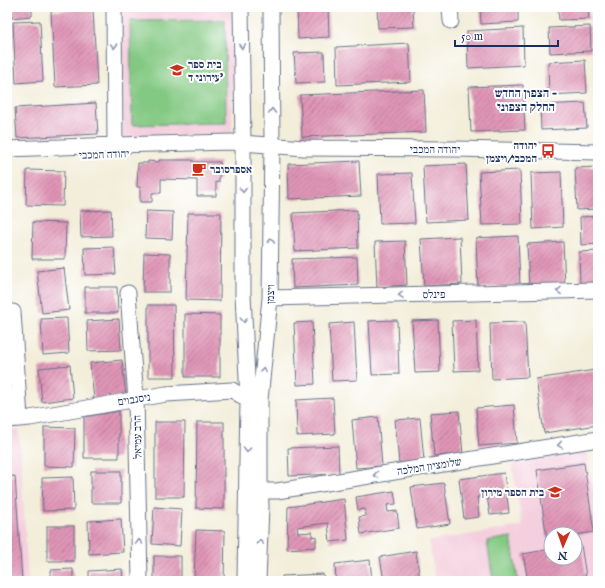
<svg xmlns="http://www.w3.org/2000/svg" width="605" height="588" font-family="'IM FELL English','Frank Ruhl Libre',serif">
  <defs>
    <pattern id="building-hatch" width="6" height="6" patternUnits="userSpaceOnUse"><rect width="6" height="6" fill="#e095b6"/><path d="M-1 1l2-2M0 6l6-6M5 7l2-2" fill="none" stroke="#b57a97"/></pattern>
  </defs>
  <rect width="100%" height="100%" fill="#fff"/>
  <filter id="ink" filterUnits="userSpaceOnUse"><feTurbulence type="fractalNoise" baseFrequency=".025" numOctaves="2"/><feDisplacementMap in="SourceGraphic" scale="8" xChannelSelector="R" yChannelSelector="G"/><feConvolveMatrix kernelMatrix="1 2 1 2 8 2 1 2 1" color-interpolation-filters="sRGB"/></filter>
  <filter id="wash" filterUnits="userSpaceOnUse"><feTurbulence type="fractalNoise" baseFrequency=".012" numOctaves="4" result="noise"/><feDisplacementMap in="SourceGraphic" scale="16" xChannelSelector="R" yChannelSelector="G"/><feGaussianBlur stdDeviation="0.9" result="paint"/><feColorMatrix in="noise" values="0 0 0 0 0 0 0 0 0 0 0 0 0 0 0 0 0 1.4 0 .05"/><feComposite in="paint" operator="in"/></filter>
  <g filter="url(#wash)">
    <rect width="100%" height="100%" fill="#f3eeda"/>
    <!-- built -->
    <path fill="#f4cfde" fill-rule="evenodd" d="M123,7h109v127l-109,3z
      M19,429l9,152h-21v-151z
      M587,452l11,69v60h-163l-6,-40 93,-15 -10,-62zM551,534h24v24h-24z"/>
    <!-- green -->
    <path fill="#84c983" stroke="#507c70" d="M225,20l1,103 -94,2 -2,-104z
      M511,537l7,44h-25l-6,-40z"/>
    <g id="blocks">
      <!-- building -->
      <path fill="url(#building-hatch)" d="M10,7h22v9l-22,2z
        M297,7h31l1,30 -31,2z
        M377,7h36l1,20 -36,1z
        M480,7h38v15l-37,2z
        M558,7h30l1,12 -30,1z
        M93,9l4,76 -42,2 -4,-76z
        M40,21l3,60 -27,2 -3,-61z
        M590,26l1,25 -41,2 -1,-25z
        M523,28l1,37 -56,3 -1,-37z
        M409,43l2,39 -74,3 -1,-38z
        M324,52l1,30 -29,1 -2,-30z
        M585,60l2,33 -38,2 -1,-33z
        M523,85l2,45 -54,2 -2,-45z
        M424,90l2,42 -124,5 -2,-42z
        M96,103l2,31 -81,4 -2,-30z
        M585,103l2,25 -46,2 -1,-25z
        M159,160h34v2h27l-1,20h-3v14h-19v-16l-36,-1v14h-9v9h-12v-15h-3l1,-24h10v-2l11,1z
        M359,161l2,35 -72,3 -1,-35z
        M466,164l3,56 -43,2 -3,-56z
        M598,167v42l-21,1 -2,-42z
        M27,170l37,1 -1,35 -37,-1z
        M520,170l2,54 -40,1 -3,-53z
        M561,172l2,55 -30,2 -2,-56z
        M412,173l3,50 -35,1 -2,-50z
        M111,210l1,26 -31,1 -1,-26z
        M357,210l1,38 -63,3 -2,-38z
        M146,211l27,1 -1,27 -27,-1z
        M188,213h33l-1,88 -34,-1z
        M598,216v28l-17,1 -1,-28z
        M33,222l33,1 -1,36h-33z
        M518,236l2,50 -42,2 -2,-50z
        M460,237l2,47 -38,2 -3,-47z
        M405,241l2,44 -30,2 -2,-45z
        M563,242l2,44 -36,1 -2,-43z
        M114,247l2,27 -31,1 -1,-27z
        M598,251v31l-18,1 -1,-31z
        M144,253l26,1v38h-27z
        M357,257l1,28 -65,3 -1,-29z
        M64,268l5,42 -27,3 -5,-42z
        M85,287h32l1,26h-33z
        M148,305h26l1,72h-27z
        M185,314l35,1v62h-35z
        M67,318l2,35 -26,2 -2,-36z
        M119,319l2,31 -33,1 -1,-30z
        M397,320l2,54 -27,1 -3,-54z
        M438,320l2,52 -25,1 -3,-52z
        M476,320l2,50 -24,1 -2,-50z
        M312,322l3,62 -18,1 -3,-62z
        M354,322l3,58 -25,1 -3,-57z
        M525,322l3,55 -36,2 -2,-56z
        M122,360l4,36 -32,3 -4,-36z
        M70,365l3,33 -31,4 -3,-34z
        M595,370l3,22v33l-54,8 -8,-54z
        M7,371h6v37h-6z
        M333,398l2,36 -38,2 -1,-36z
        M514,405l3,38 -38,3 -3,-38z
        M119,411v47h-35v-41z
        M459,411l4,43 -29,2 -4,-43z
        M378,417l4,49 -26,2 -4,-48z
        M420,418l4,43 -25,2 -4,-43z
        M155,422h30l-1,75h-29z
        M197,422h27v87l-28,-1z
        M44,427l31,1 -1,39 -30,-1z
        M338,446l1,28 -50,2 -1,-28z
        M596,456h2v32h-1z
        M584,463l10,69 -19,3 -24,-1v4l-4,1 -10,-69z
        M91,471h30v32h-30z
        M504,473l5,40 -19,2 -3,-19 -10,1 2,20 -15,2 -5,-40z
        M15,476l7,105h-15v-104z
        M73,477l1,33 -31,1 -1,-33z
        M444,483l6,41 -33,5 -6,-42z
        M394,491l2,13 -9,1 1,7 9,-1 2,17 -38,6 -2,-17 7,-1 -1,-7 -7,1 -2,-13z
        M344,499l4,41 -18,2 -2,-19 -31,4 1,6 14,-1v5l4,-1v11l-29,2 1,-42z
        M154,507l28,2 -2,37 -28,-2z
        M121,519l2,33 -34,2 -1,-33z
        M47,526h27v35h-27z
        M196,530l29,1 -1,50h-30z
        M581,545l5,31 -30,5h-28l-5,-27 28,-5v9h24v-12z
        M416,551l4,30h-36l-4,-24z
        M154,556h27v25h-27z
        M370,560l2,21h-36l-1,-17z
        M73,569v12h-22v-11z
        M122,569l1,12h-34v-10z
        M323,574l1,7h-41l-1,-5z"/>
    </g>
  </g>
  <g filter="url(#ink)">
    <use href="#blocks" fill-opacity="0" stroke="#677289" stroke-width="1"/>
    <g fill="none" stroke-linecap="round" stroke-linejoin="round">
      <defs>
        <path id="minor" d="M114,7l1,138
          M241,7l2,136v151l5,106 -3,181
          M450,7l1,14
          M7,149l108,-4 116,-3 73,6 151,1 143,3
          M128,293l8,106 4,182
          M270,298l328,-8
          M13,312l7,107
          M7,420l23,-2 136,-24 66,-4 16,10h7
          M261,491h16l321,-52
          M258,581l3,-75 -1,-25v-81l10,-102 2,-153 -1,-138"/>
      </defs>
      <!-- minor casing -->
      <use href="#minor" stroke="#677289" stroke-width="17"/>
      <!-- minor -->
      <use href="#minor" stroke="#fff" stroke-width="15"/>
    </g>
    <!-- one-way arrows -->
    <defs><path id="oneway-chevron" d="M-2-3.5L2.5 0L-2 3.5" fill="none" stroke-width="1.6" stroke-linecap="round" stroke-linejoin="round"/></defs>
    <g stroke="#8d97ae">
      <use href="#oneway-chevron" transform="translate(114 46) rotate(90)"/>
      <use href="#oneway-chevron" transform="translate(242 46) rotate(90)"/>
      <use href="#oneway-chevron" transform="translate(272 111) rotate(-90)"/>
      <use href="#oneway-chevron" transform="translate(243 190) rotate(90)"/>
      <use href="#oneway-chevron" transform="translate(271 241) rotate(-89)"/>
      <use href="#oneway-chevron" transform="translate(559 291) rotate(179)"/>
      <use href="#oneway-chevron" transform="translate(401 295) rotate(179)"/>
      <use href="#oneway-chevron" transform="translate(244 320) rotate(87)"/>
      <use href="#oneway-chevron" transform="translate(263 370) rotate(-84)"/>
      <use href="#oneway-chevron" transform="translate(560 445) rotate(171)"/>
      <use href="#oneway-chevron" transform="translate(247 450) rotate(91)"/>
      <use href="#oneway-chevron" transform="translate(376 475) rotate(171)"/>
      <use href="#oneway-chevron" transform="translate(139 542) rotate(-91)"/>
      <use href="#oneway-chevron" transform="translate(260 542) rotate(-88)"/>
    </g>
  </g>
  <!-- icons -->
  <defs>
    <symbol id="school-bare" viewBox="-9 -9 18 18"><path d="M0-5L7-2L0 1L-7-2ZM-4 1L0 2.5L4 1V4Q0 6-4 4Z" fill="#c8321e" stroke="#fff" stroke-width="2.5" paint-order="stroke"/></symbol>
    <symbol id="bus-bare" viewBox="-9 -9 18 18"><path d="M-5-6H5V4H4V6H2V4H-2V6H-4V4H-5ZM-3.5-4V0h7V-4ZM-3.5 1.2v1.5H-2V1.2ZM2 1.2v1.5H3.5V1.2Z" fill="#c8321e" stroke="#fff" stroke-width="2.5" paint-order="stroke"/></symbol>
    <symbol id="cafe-bare" viewBox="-9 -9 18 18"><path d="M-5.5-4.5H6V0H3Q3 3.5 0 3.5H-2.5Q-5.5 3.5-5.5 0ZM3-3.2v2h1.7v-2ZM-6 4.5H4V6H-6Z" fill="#c8321e" stroke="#fff" stroke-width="2.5" paint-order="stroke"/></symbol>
  </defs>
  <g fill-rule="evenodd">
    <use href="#school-bare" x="167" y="60" width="20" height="20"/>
    <use href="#bus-bare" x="538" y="141" width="20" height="20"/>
    <use href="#cafe-bare" x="189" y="159" width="20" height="20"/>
    <use href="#school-bare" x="545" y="482" width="20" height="20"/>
  </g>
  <g text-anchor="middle" stroke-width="4" stroke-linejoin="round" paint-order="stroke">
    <!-- poi labels -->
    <g font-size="11" font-weight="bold" fill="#1b2f5e" stroke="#fff" text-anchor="start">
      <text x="188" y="68">בית ספר<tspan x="188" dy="13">עירוני ד'</tspan></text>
      <text x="537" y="149" text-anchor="end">יהודה<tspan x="537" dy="13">המכבי/ויצמן</tspan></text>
      <text x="210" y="173">אספרסובר</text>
      <text x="544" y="496" text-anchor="end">בית הספר מירון</text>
    </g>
    <!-- street labels -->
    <g font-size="11" fill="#1b2f5e" stroke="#fff">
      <text x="435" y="153">יהודה המכבי</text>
      <text transform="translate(104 154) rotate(-2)" y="4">יהודה המכבי</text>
      <text transform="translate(270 294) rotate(-88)" y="4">ויצמן</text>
      <text transform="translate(434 294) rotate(-1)" y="4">פינלס</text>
      <text transform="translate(134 399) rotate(-9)" y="4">ניסנבוים</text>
      <text transform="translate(137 437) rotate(-91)" y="4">הרב עמיאל</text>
      <text transform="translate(429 466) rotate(-9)" y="4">שלומציון המלכה</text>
    </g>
    <!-- neighbourhood labels -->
    <g font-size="12" font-weight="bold" fill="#1b2f5e" stroke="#fff">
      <text x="526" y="97">הצפון החדש -<tspan x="526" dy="14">החלק הצפוני</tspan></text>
    </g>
  </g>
  <!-- margin -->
  <rect width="605" height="588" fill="none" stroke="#fff" stroke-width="24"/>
  <!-- north arrow -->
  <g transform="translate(563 546) rotate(182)"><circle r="19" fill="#ffffff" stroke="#a4acbf"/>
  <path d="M0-3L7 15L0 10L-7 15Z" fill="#c8321e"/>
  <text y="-6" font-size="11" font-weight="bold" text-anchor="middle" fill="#1b2f5e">N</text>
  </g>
  <!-- scale -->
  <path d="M455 40v6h103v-6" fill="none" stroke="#1b2f5e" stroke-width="2"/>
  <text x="461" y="40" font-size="12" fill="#1b2f5e" stroke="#ffffff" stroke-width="3" paint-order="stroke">50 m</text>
</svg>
